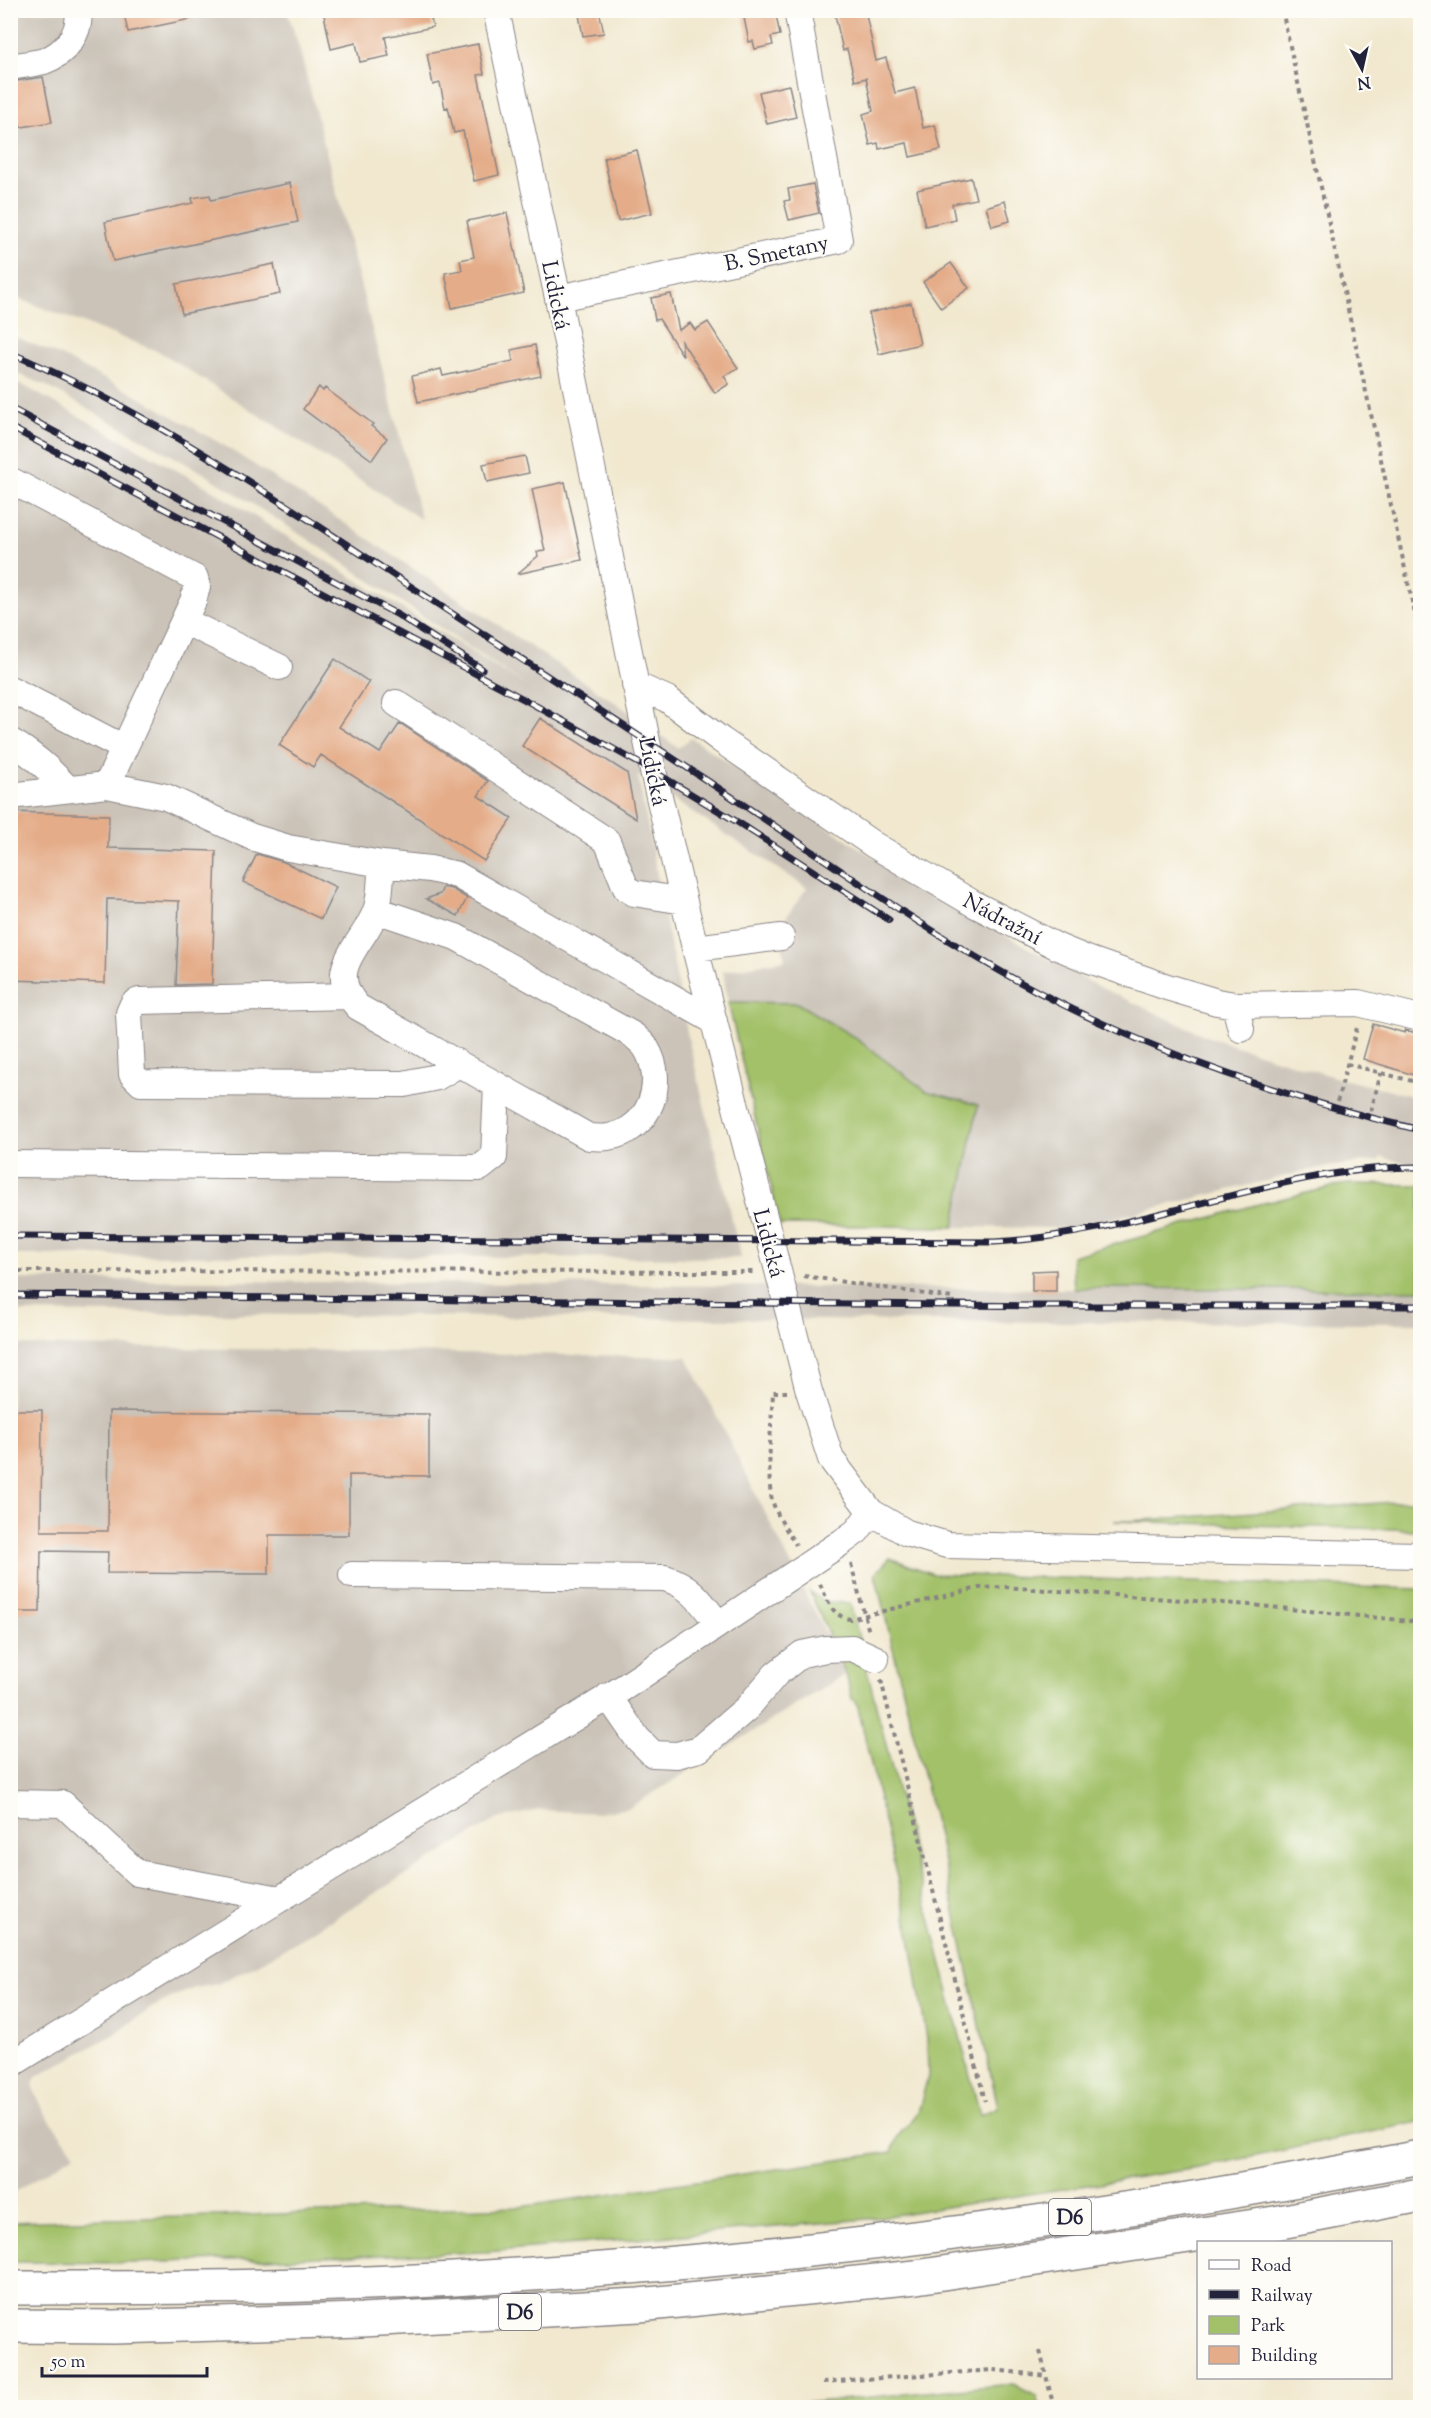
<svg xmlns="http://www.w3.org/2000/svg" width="1431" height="2418" font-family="'Sorts Mill Goudy',serif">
  <rect width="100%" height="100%" fill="#fdfcf7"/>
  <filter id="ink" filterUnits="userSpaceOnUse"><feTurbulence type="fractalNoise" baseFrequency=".0167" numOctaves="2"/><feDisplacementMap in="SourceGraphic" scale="12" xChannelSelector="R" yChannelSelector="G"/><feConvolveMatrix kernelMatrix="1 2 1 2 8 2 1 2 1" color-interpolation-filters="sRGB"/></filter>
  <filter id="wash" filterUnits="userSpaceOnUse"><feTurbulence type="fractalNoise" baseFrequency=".008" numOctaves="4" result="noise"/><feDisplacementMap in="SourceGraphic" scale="24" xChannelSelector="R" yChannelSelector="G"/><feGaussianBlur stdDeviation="1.35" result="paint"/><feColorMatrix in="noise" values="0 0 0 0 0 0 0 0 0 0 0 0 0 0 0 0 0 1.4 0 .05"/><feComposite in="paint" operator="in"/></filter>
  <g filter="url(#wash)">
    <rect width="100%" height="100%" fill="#f1e8cf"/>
    <!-- industrial -->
    <path fill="#cbc3b8" d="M10,11h277l12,36 122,472 -261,-167 -149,-56z
      M11,335l48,20 80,42 84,48 103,66 290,192 62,45 13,-10 230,150 174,97 113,52 126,40 86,21v68l-40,-9v3l-61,8 -246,60 -119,-1 23,-122 -51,-14 -72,-54 -57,-34 -69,-1 -5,-31 62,-11 -6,-33 28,-39 -169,-112 51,266 52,216 -730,-3 -1,-874 14,5 185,102 321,200 -222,-149 -103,-65 -160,-89 -34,-14z
      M11,1279l1030,10 379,1v33l-379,-1 -1030,-10z
      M11,1345l676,12 159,317 -217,134 -30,5 -60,-3 -42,9 -233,142 -47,23 -22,4 -22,9 -20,10 -37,26 -80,44 -3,6 2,9 10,21 30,41 -64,40z"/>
    <!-- green -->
    <path fill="#a3c169" stroke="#627252" stroke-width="1.5" d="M728,1002l69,1 57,34 72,54 52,14 -24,122 -174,-2z
      M1345,1184l75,1v105l-346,-2 -2,-32 187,-52z
      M1420,1500v30l-306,-9h17z
      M890,1558l43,16 487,15v533l-222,46 -330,51 -382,33 -354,11 -121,-1 -1,-40 510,-15 372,-55 6,-16 20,-23 10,-37 -1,-37 -19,-113 -49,-215 -3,-10 -4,-2 -6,-25 -36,-82 14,10 26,1 130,512 18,-8 -59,-267 -64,-266z
      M1013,2384l23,12 3,11h-276z"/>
    <g id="blocks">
      <!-- building -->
      <path fill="#e4ac88" d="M123,10h67l1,9 -63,13z
        M323,10h106l4,17 -48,10 4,19 -29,6 -4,-19 -25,6z
        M578,10h21l5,23 -21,3z
        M752,10h23l5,25 -9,2 2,8 -18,4 -2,-8 -4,1 -6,-29z
        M834,10h31l11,51 10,-3 9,35 20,-5 8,40 12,-3 6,25 -31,7 -3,-14 -28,6 -1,-6 -8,2 -7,-31 10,-3 -7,-33 -11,3 -8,-32 -4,2z
        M478,44l6,30 -6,1 21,100 -25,6 -11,-50 -9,2 -6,-26 -3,1 -5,-25 -7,2 -6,-31z
        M43,77l9,45 -42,7v-47z
        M789,85l7,32 -29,7 -8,-32z
        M637,150l15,63 -34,8 -14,-63z
        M971,178l5,21 -24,5 3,15 -30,7 -8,-36z
        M290,183l8,39 -185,39 -8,-39 88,-19 -1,-5 18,-3 1,5z
        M813,184l6,29 -30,7 -5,-19 6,-1 -2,-11z
        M1005,201l5,20 -18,5 -6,-19z
        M507,213l17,80 -72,15 -7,-35 17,-3 -2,-10 14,-3 -7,-36z
        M951,263l18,25 -28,20 -18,-26z
        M274,264l6,30 -98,20 -6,-30z
        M671,294l8,36 11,-7 5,7 13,-8 30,46 -14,8 5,8 -14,9 -34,-53 2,16 -24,-37 -4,1 -4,-22z
        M911,303l9,41 -41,10 -10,-41z
        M535,345l6,31 -123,26 -6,-26 29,-7 2,7 70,-15 -2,-11z
        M319,387l4,4 2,-3 48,36 -2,2 16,12 -15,22 -69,-51z
        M525,456l4,17 -42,9 -4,-18z
        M565,482l17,78 -65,14 21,-18 -1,-4 8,-1 -13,-62z
        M335,659l34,23 -30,45 41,26 20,-30 88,58 -10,15 34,22 -28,43 -163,-106 -8,12 -34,-22z
        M540,718l87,55 9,46 -114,-73z
        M10,812l99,3 -1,33 108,3 -4,133 -36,1 3,-84 -72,-2 -2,84 -95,-3z
        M257,854l27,8 52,25 -15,32 -78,-37z
        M443,887l9,2 15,9 -9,18 -32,-17 14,-5z
        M1373,1024l32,9v-3l15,4v43l-57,-18z
        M1056,1270v21h-24v-20z
        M10,1410h32l-1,121h67l1,-120 320,3v62l-80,-1v60h-80v39l-162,-1 1,-21 -67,-1 -1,61h-30z"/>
    </g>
  </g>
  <g filter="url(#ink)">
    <use href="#blocks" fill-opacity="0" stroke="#8a8585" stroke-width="1.5"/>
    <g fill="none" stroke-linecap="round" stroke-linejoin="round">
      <defs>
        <path id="minor" d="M496,10l62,288 95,473 42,177 114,443 22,68 40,53 36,21 40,12 473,10
          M10,67c11,-2 23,-3 34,-6 20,-7 38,-28 34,-51
          M558,298l281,-58 -42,-230
          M10,480l185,98 2,9 -4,14 -86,184
          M184,621l95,46
          M635,685l32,14 54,41 153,105 100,59 84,43 29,12 80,28 50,15 18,3 123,-2 62,15
          M10,689l114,59
          M396,703l211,138 19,47 8,5 50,8
          M10,741c23,13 40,29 58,48
          M10,796l97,-11 59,12 86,40 36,11 94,16 48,5 27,6 257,146
          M376,910l80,27 177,98c4,4 10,8 13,13 21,34 4,83 -38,89 -5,1 -13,0 -19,0l-231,-130c-35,-38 4,-60 18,-96 5,-14 4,-33 6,-47
          M695,948l86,-11
          M348,996l-209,5 -6,3 -4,9 3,61 9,9 263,1 33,-7 22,-13
          M1235,1005l6,24
          M10,1164l470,4 14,-11 3,-72
          M352,1575l313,3c27,8 37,25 53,46
          M608,1696l29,42 16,16 24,1 22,-6 48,-41 29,-34 26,-20 24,-5 26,-1 24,11
          M10,1803l53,1 74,69 143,26
          M10,2065l616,-379 216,-144 15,-11 14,-19"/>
        <path id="highway" d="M10,2288c164,0 329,-1 492,-12 308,-19 616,-59 918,-119
          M10,2326l104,1 248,-7 277,-15 277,-28 359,-54 145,-28"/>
      </defs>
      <!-- minor casing -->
      <use href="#minor" stroke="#8a8585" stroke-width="28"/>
      <!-- highway casing -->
      <use href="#highway" stroke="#8a8585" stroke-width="36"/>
      <!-- path -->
      <path stroke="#8a8585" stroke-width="4" stroke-dasharray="4.5 4.5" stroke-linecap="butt" d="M1282,10l138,627
        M1347,1064l73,19
        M1337,1102l21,-78
        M1371,1111l10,-38
        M1418,1122l2,-11
        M10,1271l745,1
        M804,1276l148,22
        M787,1392h-14c-1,27 -7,84 -1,108 5,16 15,31 24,45
        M851,1564l18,68
        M820,1584c8,16 11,32 30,35l128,-31 27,-1 245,18 170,17
        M881,1680l104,421
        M1040,2351l14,57
        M823,2382l170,-12 53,6"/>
      <!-- minor -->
      <use href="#minor" stroke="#fff" stroke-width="26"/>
      <!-- highway -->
      <use href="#highway" stroke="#fff" stroke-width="33"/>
      <defs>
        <path id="rail" d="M10,353c109,45 208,109 307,172 129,85 259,170 389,255 102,67 202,140 310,200 125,69 265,117 404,150
          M10,408l388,207 84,54
          M10,427l519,275 124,69 86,52 150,97
          M10,1236l984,6c146,-7 281,-76 426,-75
          M10,1295l1031,11h379"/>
      </defs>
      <!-- rail casing -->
      <use href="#rail" stroke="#22223b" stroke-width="7"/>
      <!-- rail -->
      <use href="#rail" stroke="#fdfcf7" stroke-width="4.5" stroke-dasharray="14" stroke-linecap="butt"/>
    </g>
  </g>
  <g text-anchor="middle" stroke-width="4.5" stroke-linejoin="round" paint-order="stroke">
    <!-- shield labels -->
    <g fill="#fdfcf7" stroke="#646373" stroke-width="1.5">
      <rect x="1049" y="2199" width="42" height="36" rx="4.5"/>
      <rect x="499" y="2294" width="42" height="36" rx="4.5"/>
    </g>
    <g font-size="21" font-weight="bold" fill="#22223b">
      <text x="1070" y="2224">D6</text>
      <text x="520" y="2319">D6</text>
    </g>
    <!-- street labels -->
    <g font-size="22" fill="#22223b" stroke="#fdfcf7">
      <text transform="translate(776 252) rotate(-12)" y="8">B. Smetany</text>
      <text transform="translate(557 295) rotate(78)" y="8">Lidická</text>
      <text transform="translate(654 771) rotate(78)" y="8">Lidická</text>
      <text transform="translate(1003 918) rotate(28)" y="8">Nádražní</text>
      <text transform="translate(770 1243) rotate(75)" y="8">Lidická</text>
    </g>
  </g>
  <!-- margin -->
  <rect width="1431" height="2418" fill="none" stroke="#fdfcf7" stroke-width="36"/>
  <!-- legend -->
  <rect x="1197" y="2241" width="195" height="138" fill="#fdfcf7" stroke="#a5a5ac" stroke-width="1.5"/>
  <rect x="1209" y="2260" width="30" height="9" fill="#ffffff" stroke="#a5a5ac" stroke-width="1.5"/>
  <text x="1251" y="2271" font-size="18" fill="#22223b">Road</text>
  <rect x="1209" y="2290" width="30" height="9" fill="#22223b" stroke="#a5a5ac" stroke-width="1.5"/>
  <text x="1251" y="2301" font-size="18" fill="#22223b">Railway</text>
  <rect x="1209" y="2316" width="30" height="18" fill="#a3c169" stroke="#a5a5ac" stroke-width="1.5"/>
  <text x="1251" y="2331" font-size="18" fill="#22223b">Park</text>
  <rect x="1209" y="2346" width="30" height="18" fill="#e4ac88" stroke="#a5a5ac" stroke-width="1.5"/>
  <text x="1251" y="2361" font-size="18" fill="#22223b">Building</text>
  <!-- north arrow -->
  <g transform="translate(1362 69) rotate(172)" stroke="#fdfcf7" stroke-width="4.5" paint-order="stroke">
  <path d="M0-4.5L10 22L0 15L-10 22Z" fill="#22223b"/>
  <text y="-9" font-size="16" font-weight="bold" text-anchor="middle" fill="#22223b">N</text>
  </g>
  <!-- scale -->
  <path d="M42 2367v9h165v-9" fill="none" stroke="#22223b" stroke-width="3"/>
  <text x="51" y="2367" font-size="18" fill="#22223b" stroke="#fdfcf7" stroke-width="4.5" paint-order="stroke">50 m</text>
</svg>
